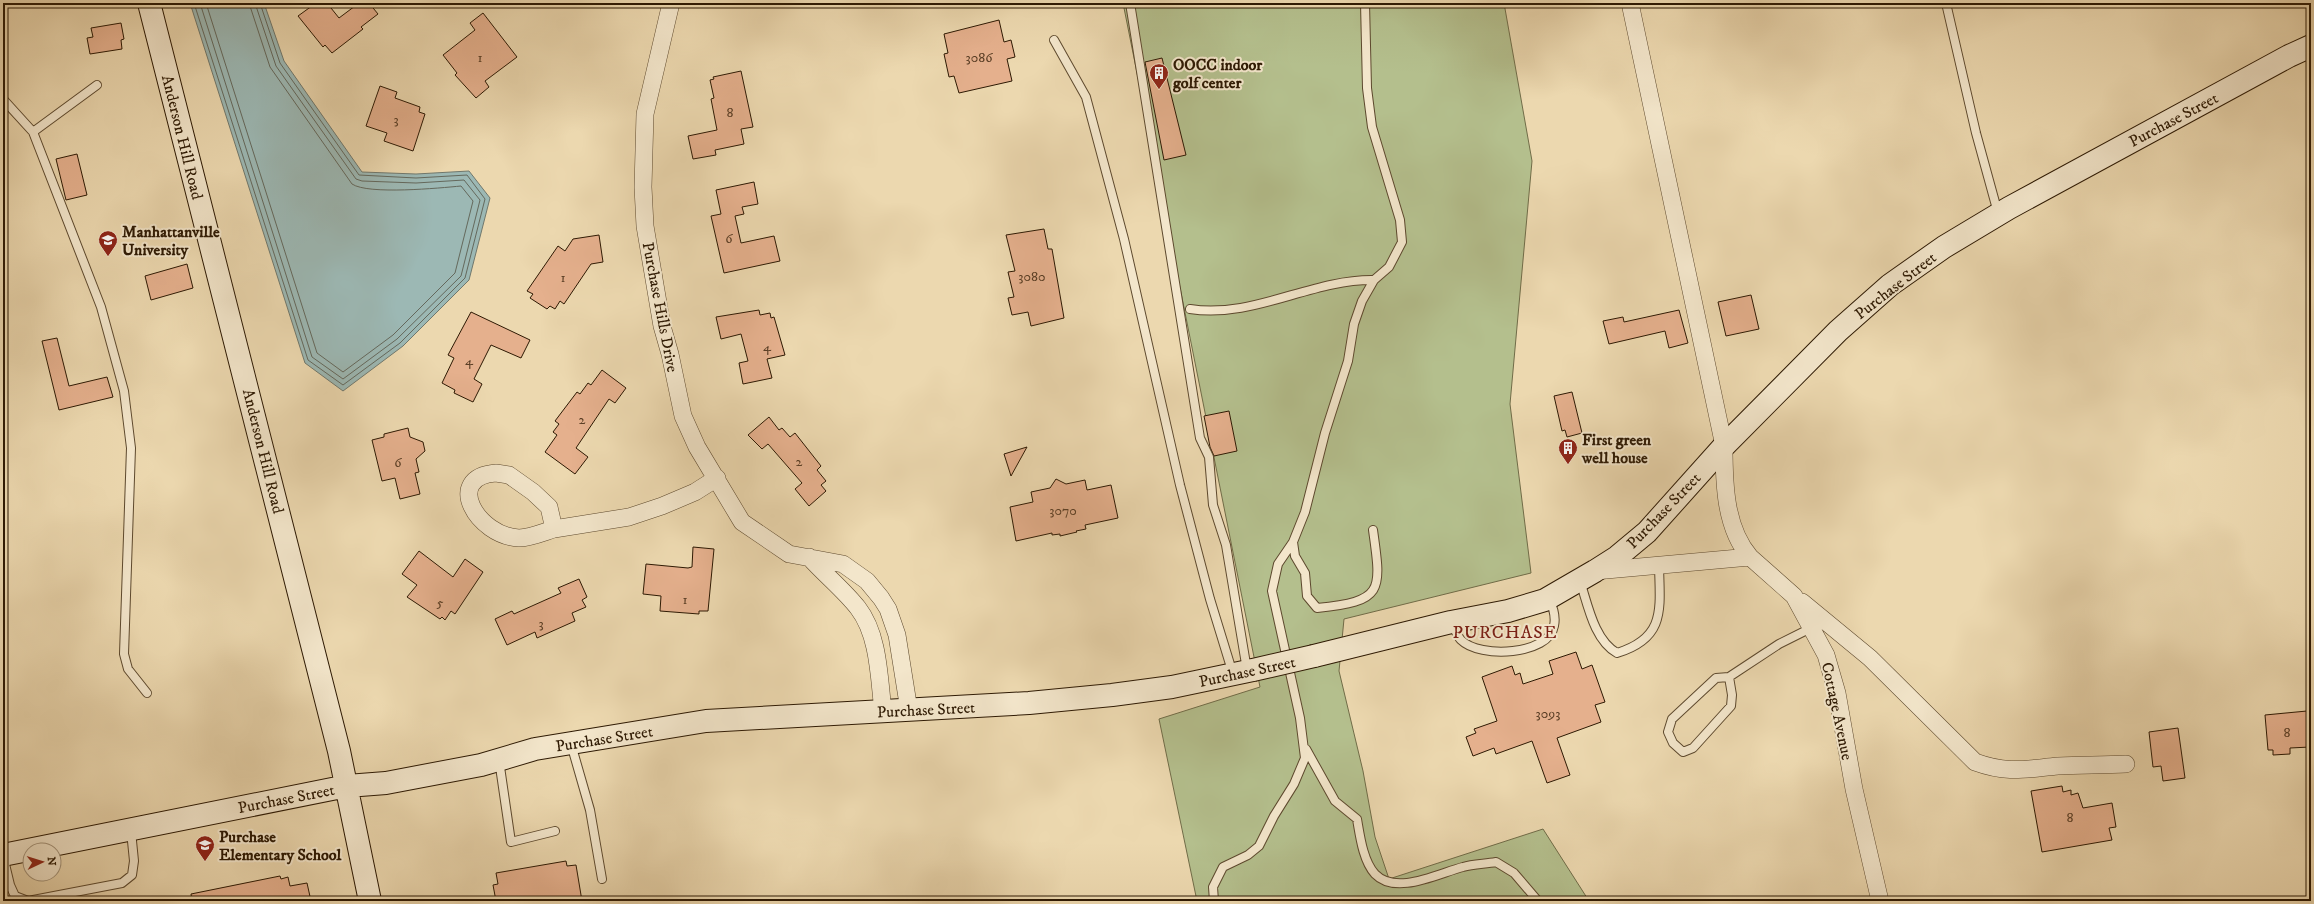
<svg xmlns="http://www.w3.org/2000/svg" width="2314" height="904" font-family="'IM FELL DW Pica',serif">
  <rect width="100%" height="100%" fill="#ecd8af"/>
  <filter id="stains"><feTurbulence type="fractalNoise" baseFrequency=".005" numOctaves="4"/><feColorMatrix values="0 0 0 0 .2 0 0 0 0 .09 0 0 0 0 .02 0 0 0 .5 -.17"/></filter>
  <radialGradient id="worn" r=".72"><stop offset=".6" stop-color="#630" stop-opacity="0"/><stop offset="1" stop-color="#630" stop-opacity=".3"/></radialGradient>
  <!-- green -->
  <path fill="#b4bf8d" stroke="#706c48" d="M1123,3h381l28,158 -22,243 21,169 -187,46 -5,52 24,100 12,66 14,42 154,-50 46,72h-392l-38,-182 101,-32z"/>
  <!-- water -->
  <path fill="#9cb8b4" stroke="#70786d" d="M190,3h74l20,58 78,111 54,2 53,-3 21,27 -21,82 -66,66 -60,45 -38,-28z"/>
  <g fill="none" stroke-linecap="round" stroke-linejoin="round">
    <!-- shore -->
    <path stroke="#64685c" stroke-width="1" d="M194,3l114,357 35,25 57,-42 65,-65 20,-79 -18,-24 -51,3 -57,-3 -79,-112 -20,-60
      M200,3l112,354 31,22 54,-40 64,-63 19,-76 -16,-20 -48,3 -54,-2 -6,-2 -80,-113 -21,-63
      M206,3l111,350 26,19 50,-37 62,-62 18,-72 -12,-15c-21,2 -93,9 -109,-2l-82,-117 -21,-64"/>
  </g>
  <!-- building -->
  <path fill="#e5b08d" stroke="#2d1903" d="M316,3h11l12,15 20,-15h10l9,11 -17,13 2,2 -31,24 -7,-8 -2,2 -25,-31z
    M483,13l34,44 -32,24 4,6 -13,11 -21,-23 2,-2 -14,-18 32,-25 -5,-7z
    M999,20l5,22 7,-2 4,17 -8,2 5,22 -53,12 -5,-17 -5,1 -5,-23 4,-1 -4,-19z
    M121,23l3,16 -3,1 1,9 -32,5 -3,-16 6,-1 -2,-9z
    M1162,58l24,97 -22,5 -19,-98z
    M741,71l12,56 -12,2 3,15 -29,6 1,5 -23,4 -5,-23 29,-6 -6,-31 3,-1 -4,-18 4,-1 -1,-2z
    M380,86l17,6 -2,6 25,9 -1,5 6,2 -12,37 -29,-10 3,-8 -21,-7z
    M77,154l10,41 -21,5 -10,-41z
    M754,182l4,22 -16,3 2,7 -9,2 6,27 33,-7 6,25 -56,12 -13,-57 10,-2 -5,-24z
    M1044,229l4,20h4l12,69 -33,8 -3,-14 -16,3 -4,-17 6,-1 -6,-25 7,-1 -9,-36z
    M599,235l4,27 -12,2 -27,40 -4,-3 -5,8 -5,-3 -3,3 -17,-11 3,-4 -6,-3 31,-45 7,5 8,-12z
    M187,264l6,24 -42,12 -6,-24z
    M1751,295l8,34 -33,7 -8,-34z
    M759,310l1,5 10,-2 1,5 3,-1 11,38 -18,4 5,19 -29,6 -4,-21 9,-2 -7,-27 -20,5 -5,-22z
    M1679,310l9,33 -19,5 -4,-17 -56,13 -6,-23 20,-4 1,5z
    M471,312l59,28 -9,18 -30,-13 -17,34 8,5 -9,18 -19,-9 1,-3 -13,-7 12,-25 -6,-3z
    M57,338l12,48 38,-9 6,20 -54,13 -17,-69z
    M602,370l24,18 -11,15 -6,-4 -33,49 12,9 -13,17 -30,-22 12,-17 -4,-3 6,-8 -4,-3 22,-29 3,2 8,-11 3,2z
    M1572,392l10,41 -15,4 -2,-7 -3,1 -8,-35z
    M1229,411l8,40 -23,5 -4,-9 -6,-31z
    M769,417l10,13 3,-2 8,9 5,-4 26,33 -4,4 9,11 -5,4 5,6 -17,15 -14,-17 7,-6 -34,-39 -6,5 -14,-14z
    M408,428l2,9 13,5 2,9 -9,8 3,13 -4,1 5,21 -20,5 -5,-21 -13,3 -10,-41 12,-3v-3z
    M1027,447l-16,29 -7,-22z
    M1056,479l10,5 19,-4 2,10 24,-5 7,33 -33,7 1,4 -10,2 1,1 -17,4v-2l-8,1v-2l-36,8 -6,-34 23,-5 -2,-10 19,-4z
    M693,547l21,2 -6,62h-9v3l-39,-3 1,-15 -18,-2 3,-30 42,4 4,-1z
    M419,551l34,26 12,-18 18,13 -28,42 -4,-3 -6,9 -3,-3 -2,2 -33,-22 10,-12 -15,-11z
    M579,579l8,18 -5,3 4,7 -14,6 3,8 -38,17 -2,-6 -28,13 -12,-26 17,-8 2,3 47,-21 -3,-5z
    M1576,652l6,17 10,-4 13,37 -10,3 6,17 -44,16 13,37 -23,8 -15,-42 -36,13 -2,-6 -21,8 -7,-19 10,-4 -2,-4 23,-8 -15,-44 30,-11 3,9 5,-2 3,11 30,-10 -4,-13z
    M2307,711l3,36 -20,1v6l-17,1v-5h-5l-3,-35z
    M2178,728l7,50 -22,3 -2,-15 -8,1 -4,-35z
    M2062,786l1,6 8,-2v5l7,-2 5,15 29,-5 4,24 -7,1 3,12 -70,12 -11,-61z
    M566,861l1,5 9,-1 6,36h-86l-3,-16 5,-1 -2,-11z
    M280,876l1,3 7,-2 2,9 17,-3 4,18h-119l-1,-7z"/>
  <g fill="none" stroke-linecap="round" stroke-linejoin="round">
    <defs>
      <path id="service" d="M1130,3l70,435 9,19 4,48 13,40 21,125
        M1365,3l2,85 5,39 28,93 2,22 -13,25 -15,13 -12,21 -8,23 -6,37 -23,72 -20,79 -12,30 2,14 10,17 2,23 10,12c66,-7 65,-15 56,-78
        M1946,3l30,130 22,80
        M1054,40l32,57 38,142 56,246 30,114 23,75
        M3,99l30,33 68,175 23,84 7,57 -7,206 4,15 19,24
        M33,132l64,-47
        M1190,309c63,10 121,-30 184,-29
        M1580,581c8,24 14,59 37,72 49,-15 43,-44 42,-87
        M1452,624c3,5 5,12 9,16 19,19 88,15 93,-14 2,-9 -1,-19 -5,-27
        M1729,677l3,18 -1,11 -38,42 -10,4 -10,-9 -5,-11 4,-13 44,-41 13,-1 50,-33 34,-17
        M571,744l19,66 12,69
        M1306,749l29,52 22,18c3,17 6,42 18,55 21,22 64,-1 88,-7 10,-3 22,-3 33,-5l18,11 24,28
        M499,760l12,82 44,-11
        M3,856l7,29 5,11 13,5
        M28,901l94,-18 10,-8 2,-14 -3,-30
        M1214,901l-1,-14 10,-20 25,-12 11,-9 15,-30 20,-32 11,-26 -5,-40 -28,-127 6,-27 15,-22"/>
      <path id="minor" d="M671,3l-26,111 -2,73 2,39 17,100 8,28 13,62 14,31 45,75 47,32 54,10 24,17 14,17 7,11 9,26 12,75
        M1630,3l94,443c0,38 1,82 26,111
        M496,473l13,2 24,17 16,15 5,22c-10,3 -24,9 -35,9 -42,-2 -76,-61 -23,-65z
        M554,529l75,-12 33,-11 33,-14 22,-14
        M809,557c15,17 35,33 49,51 21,27 21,70 25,103
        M1595,571l155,-14 44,39 32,59 11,38 17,96 26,112
        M1802,602l68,56 105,104c33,12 50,7 83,4 23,-1 46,-1 68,-2"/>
      <path id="secondary" d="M149,3l190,748 31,150
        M1314,656l137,-34 57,-11 37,-11 50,-29 22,-14 30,-25 77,-86 114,-115 52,-46 54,-38 65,-39 280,-152 22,-10
        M3,855l344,-69 39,-3 95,-18 54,-16 171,-28 323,-18 83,-8 60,-8 81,-17"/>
    </defs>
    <!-- service casing -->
    <use href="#service" stroke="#5d492e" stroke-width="10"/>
    <!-- minor casing -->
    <use href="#minor" stroke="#5d492e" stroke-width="18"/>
    <!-- secondary casing -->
    <use href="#secondary" stroke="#2d1903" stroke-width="24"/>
    <!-- service -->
    <use href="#service" stroke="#f3e6cb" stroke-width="8"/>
    <!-- minor -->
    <use href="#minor" stroke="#f3e6cb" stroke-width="17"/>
    <!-- secondary -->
    <use href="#secondary" stroke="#f3e6cb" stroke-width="22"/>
    <defs>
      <path id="secondary-bridge" d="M1253,670l61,-14"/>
    </defs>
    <!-- secondary-bridge casing -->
    <use href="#secondary-bridge" stroke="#2d1903" stroke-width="24" stroke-linecap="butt"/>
    <!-- secondary-bridge -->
    <use href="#secondary-bridge" stroke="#f3e6cb" stroke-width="22"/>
  </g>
  <!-- icons -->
  <defs>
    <symbol id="building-pin" viewBox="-11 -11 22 30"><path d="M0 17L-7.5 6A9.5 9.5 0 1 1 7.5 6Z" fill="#8f2418" stroke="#f3e6cb"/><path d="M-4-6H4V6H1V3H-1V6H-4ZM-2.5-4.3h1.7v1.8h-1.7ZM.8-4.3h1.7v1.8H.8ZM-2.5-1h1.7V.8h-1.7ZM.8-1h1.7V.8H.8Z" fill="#fff"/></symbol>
    <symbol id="university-pin" viewBox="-11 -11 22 30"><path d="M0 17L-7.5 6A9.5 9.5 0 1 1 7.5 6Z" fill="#8f2418" stroke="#f3e6cb"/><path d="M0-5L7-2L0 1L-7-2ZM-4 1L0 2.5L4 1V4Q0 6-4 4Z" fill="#fff"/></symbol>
    <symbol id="school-pin" viewBox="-11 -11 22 30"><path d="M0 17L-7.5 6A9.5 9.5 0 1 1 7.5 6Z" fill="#8f2418" stroke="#f3e6cb"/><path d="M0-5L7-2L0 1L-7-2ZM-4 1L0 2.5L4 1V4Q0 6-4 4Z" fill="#fff"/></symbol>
  </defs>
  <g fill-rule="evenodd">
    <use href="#building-pin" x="1148" y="62" width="22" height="30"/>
    <use href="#university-pin" x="97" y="229" width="22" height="30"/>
    <use href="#building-pin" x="1557" y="437" width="22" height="30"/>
    <use href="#school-pin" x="194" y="834" width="22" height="30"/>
  </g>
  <g text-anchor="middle" stroke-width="4" stroke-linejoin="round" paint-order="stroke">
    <!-- number labels -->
    <g font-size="14" fill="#5b3f26">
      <text x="480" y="62">1</text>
      <text x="979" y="62">3086</text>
      <text x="730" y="117">8</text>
      <text x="396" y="124">3</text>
      <text x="729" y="243">6</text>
      <text x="1032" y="281">3080</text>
      <text x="563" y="282">1</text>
      <text x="767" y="351">4</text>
      <text x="469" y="365">4</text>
      <text x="582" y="424">2</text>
      <text x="799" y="466">2</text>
      <text x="398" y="467">6</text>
      <text x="1063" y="515">3070</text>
      <text x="685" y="604">1</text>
      <text x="440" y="607">5</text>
      <text x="541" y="628">3</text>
      <text x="1548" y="718">3093</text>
      <text x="2287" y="737">8</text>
      <text x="2070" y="822">8</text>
    </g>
    <!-- poi labels -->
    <g font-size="16" font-weight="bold" fill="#2d1903" stroke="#f3e6cb" text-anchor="start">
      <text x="1173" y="70">OOCC indoor<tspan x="1173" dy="18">golf center</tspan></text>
      <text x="122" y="237">Manhattanville<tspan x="122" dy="18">University</tspan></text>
      <text x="1582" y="445">First green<tspan x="1582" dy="18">well house</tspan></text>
      <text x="219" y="842">Purchase<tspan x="219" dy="18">Elementary School</tspan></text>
    </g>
    <!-- street labels -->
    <g font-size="16" fill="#2d1903" stroke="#f3e6cb">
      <text transform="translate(2173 119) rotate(-28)" y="6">Purchase Street</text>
      <text transform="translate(183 137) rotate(76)" y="6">Anderson Hill Road</text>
      <text transform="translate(1895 285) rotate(-38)" y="6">Purchase Street</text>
      <text transform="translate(661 307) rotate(79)" y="6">Purchase Hills Drive</text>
      <text transform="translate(264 451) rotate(76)" y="6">Anderson Hill Road</text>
      <text transform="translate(1663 510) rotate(-46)" y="6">Purchase Street</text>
      <text transform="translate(1247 671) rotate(-12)" y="6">Purchase Street</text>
      <text transform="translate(926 709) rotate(-3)" y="6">Purchase Street</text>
      <text transform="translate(1838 711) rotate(78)" y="6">Cottage Avenue</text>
      <text transform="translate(604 738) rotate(-9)" y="6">Purchase Street</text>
      <text transform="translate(286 798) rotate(-11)" y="6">Purchase Street</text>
    </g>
    <!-- quarter labels -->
    <g font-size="18" letter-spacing="1" fill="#7a1f14" stroke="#f3e6cb">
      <text x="1505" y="638">PURCHASE</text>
    </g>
  </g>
  <!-- margin -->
  <rect width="2314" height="904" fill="none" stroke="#ecd8af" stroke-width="16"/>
  <rect x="4" y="4" width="2306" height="896" fill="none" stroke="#2d1903" stroke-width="2"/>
  <rect x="8" y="8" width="2298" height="888" fill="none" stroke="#2d1903"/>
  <!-- north arrow -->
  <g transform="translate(42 862) rotate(86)"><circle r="19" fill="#f3e6cb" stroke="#a4947b"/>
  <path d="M0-3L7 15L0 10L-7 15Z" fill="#8f2418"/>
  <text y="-6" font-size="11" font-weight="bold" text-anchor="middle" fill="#2d1903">N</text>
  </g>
  <rect width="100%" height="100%" filter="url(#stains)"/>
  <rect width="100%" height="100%" fill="url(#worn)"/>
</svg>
